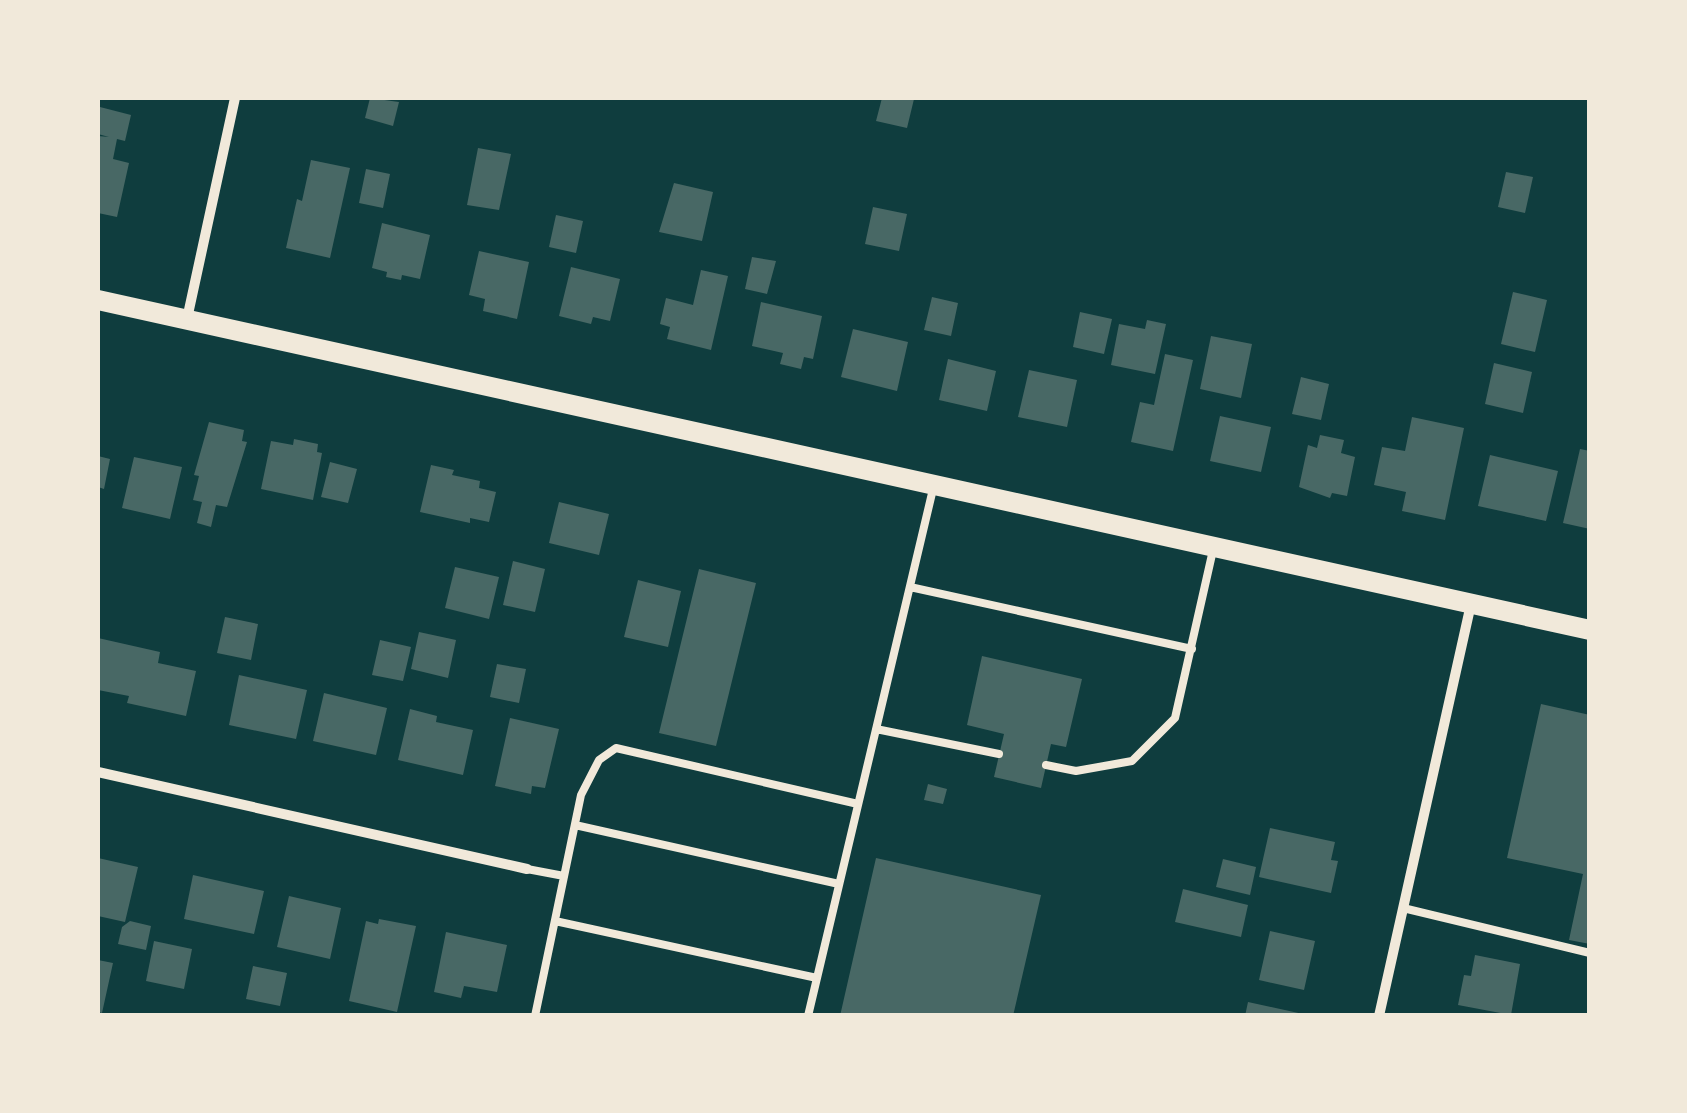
<svg xmlns="http://www.w3.org/2000/svg" width="1687" height="1113" font-family="Mulish,sans-serif">
  <rect width="100%" height="100%" fill="#0f3d3e"/>
  <!-- building -->
  <path fill="#486865" d="M370,98l29,4 -6,24 -28,-8z
    M882,98l32,1 -7,29 -31,-7z
    M100,107l31,8 -6,26 -8,-2 -4,20 16,4 -12,54 -19,-4v-77l11,1 -11,-3z
    M478,148l33,6 -12,56 -32,-5z
    M311,160l39,8 -20,90 -44,-10 11,-49 5,2z
    M366,169l24,5 -7,34 -24,-5z
    M1506,172l27,5 -8,36 -27,-6z
    M674,183l39,9 -11,49 -43,-9z
    M873,207l34,7 -8,37 -34,-7z
    M556,215l27,6 -7,32 -27,-6z
    M382,223l48,12 -10,44 -18,-4 -1,5 -15,-3 1,-5 -15,-4z
    M479,251l50,11 -12,57 -34,-8 2,-12 -16,-4z
    M752,257l24,4 -9,33 -22,-5z
    M571,267l49,12 -10,42 -17,-4 -2,7 -32,-8z
    M701,270l27,6 -17,74 -44,-11 3,-12 -10,-3 6,-26 27,7z
    M1513,292l34,8 -12,52 -34,-8z
    M932,297l26,6 -7,33 -27,-6z
    M761,302l61,14 -9,43 -9,-2 -3,12 -21,-5 3,-11 -31,-7z
    M1080,312l32,7 -8,35 -31,-7z
    M1147,320l19,4 -11,50 -44,-9 8,-41 26,5z
    M853,329l55,13 -11,49 -56,-14z
    M1211,336l41,8 -11,54 -41,-9z
    M1165,354l28,6 -20,91 -42,-9 9,-40 14,3z
    M948,359l48,12 -9,40 -48,-11z
    M1494,363l38,9 -9,41 -38,-9z
    M1029,370l48,10 -10,47 -49,-10z
    M1301,377l28,7 -8,36 -29,-6z
    M1220,416l51,11 -10,45 -51,-11z
    M1412,417l52,11 -19,92 -43,-9 4,-19 -32,-7 8,-38 23,4z
    M209,422l35,8 -2,11 5,1 -20,65 -11,-2 -5,22 -14,-4 5,-21 -9,-2 6,-24 -5,-1z
    M1320,435l24,5 -3,13 14,4 -8,39 -15,-3 -2,5 -31,-11 9,-42 9,3z
    M294,439l24,5 -1,8 5,1 -9,47 -52,-11 10,-48 22,4z
    M1580,449l10,2v78l-27,-6z
    M1490,455l68,16 -12,50 -68,-15z
    M98,456l12,3 -6,30 -6,-2z
    M134,457l48,10 -12,52 -48,-11z
    M330,462l27,7 -9,34 -27,-6z
    M431,465l23,5 -2,5 28,6 -1,7 17,4 -7,30 -19,-4v5l-50,-11z
    M559,502l50,12 -10,41 -50,-12z
    M513,561l32,8 -10,43 -32,-7z
    M455,567l44,10 -10,42 -44,-11z
    M699,569l57,14 -40,163 -57,-13z
    M638,580l43,11 -13,56 -44,-10z
    M225,617l33,7 -7,36 -34,-7z
    M419,632l37,8 -8,38 -37,-9z
    M98,638l62,14 -2,11 38,8 -10,45 -59,-13 2,-7 -31,-6z
    M380,640l31,7 -8,34 -31,-6z
    M982,656l100,23 -16,68 -15,-3 -10,44 -47,-11 10,-43 -37,-9z
    M497,664l29,5 -7,34 -29,-6z
    M239,675l68,15 -11,49 -67,-14z
    M324,693l63,15 -11,47 -63,-14z
    M1541,704l49,11v229l-21,-4 14,-66 -76,-16z
    M410,709l27,7 -1,6 37,8 -10,45 -65,-15z
    M510,718l49,11 -14,59 -13,-2 -1,8 -36,-8z
    M928,784l19,5 -4,15 -19,-4z
    M1270,828l65,14 -4,18 7,1 -7,32 -72,-16z
    M98,858l40,9 -13,55 -27,-6z
    M876,858l165,37 -28,121h-173z
    M1223,859l33,8 -6,28 -34,-8z
    M193,875l71,16 -10,43 -70,-15z
    M1183,889l65,16 -7,32 -66,-15z
    M289,896l52,12 -11,51 -53,-12z
    M379,919l37,7 -19,86 -48,-11 17,-80 12,3z
    M130,921l21,5 -5,24 -28,-6 4,-17z
    M1270,931l45,10 -11,49 -45,-10z
    M446,932l61,13 -10,47 -33,-6 -3,12 -27,-6z
    M154,941l38,8 -8,40 -38,-8z
    M1475,955l45,9 -9,51 -53,-10 6,-30 7,1z
    M98,960l15,3 -11,50 -4,-1z
    M253,966l34,7 -7,33 -34,-7z
    M1248,1002l55,12v2h-58z"/>
  <g fill="none" stroke-linecap="round" stroke-linejoin="round">
    <!-- service -->
    <path stroke="#f1e9da" stroke-width="8" d="M910,587l282,62
      M876,729l123,25
      M1046,765l30,6 56,-10 43,-43 38,-168
      M575,825l264,59
      M527,869l37,7
      M1403,908l187,45
      M555,921l262,57
      M535,1016l46,-221 18,-35 17,-12 242,56
      M808,1016l125,-527"/>
    <!-- minor -->
    <path stroke="#f1e9da" stroke-width="10" d="M187,319l48,-221
      M98,772l429,97
      M1379,1016l92,-412"/>
    <!-- secondary -->
    <path stroke="#f1e9da" stroke-width="20" d="M98,300l1492,330"/>
  </g>
  <!-- border -->
  <rect width="1687" height="1113" fill="none" stroke="#f1e9da" stroke-width="200"/>
</svg>
